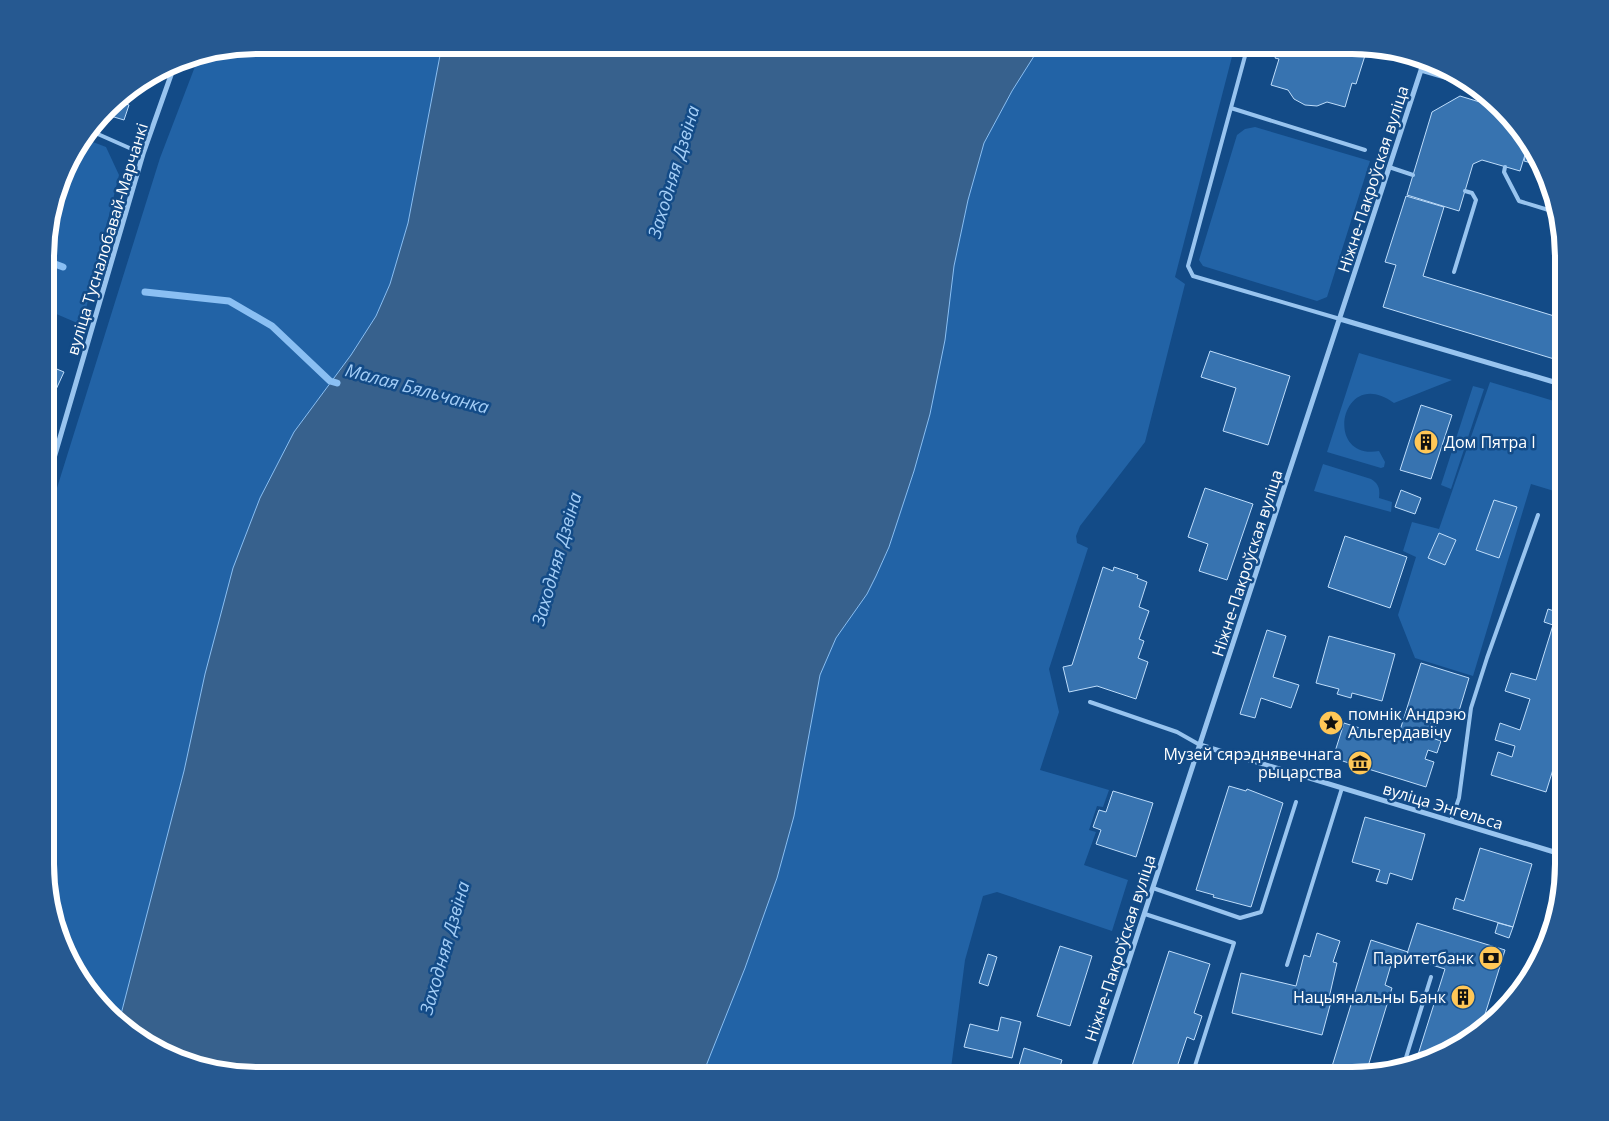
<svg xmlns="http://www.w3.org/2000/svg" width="1609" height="1121" font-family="'Open Sans',sans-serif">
  <rect width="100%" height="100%" fill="#134b87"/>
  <!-- green -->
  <path fill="#2263a6" d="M256,45h186l-34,178 -18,61 -14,32 -25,39 -57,77 -89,242 -21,97 -65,251 -46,-51 -26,-79v-372l113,-362 39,-102z
    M1041,45h194l-60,232 10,7 -40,158 -65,84 -4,10 1,7 11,5 -39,121 10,43 -19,58 69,20 -6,17 -6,-1 -8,24 7,2 -12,33 44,15 -16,51 -115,-39 -14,4 -18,64 -15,116h-248l43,-108 32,-90 17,-62 26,-141 16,-37 31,-44 9,-18 13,-29 25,-76 16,-57 24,-148 14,-66 16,-57 28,-52z
    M1255,127l115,34 -43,136 -10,4 -114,-35 -4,-6 38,-125 8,-6z
    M85,139l21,8 13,28 -37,150 -35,-15v-81l20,-66z
    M1359,353l93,27 -58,23c-53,-39 -72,58 -15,48l6,11 -1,5 -3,1 -54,-16z
    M1490,382l74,22v62l-3,9 3,1v18l-33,-10 -58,192 -58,-18 -17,-43 18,-58 -13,-6 9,-29 27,7z
    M1473,386l11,3 -33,100 -10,-4z
    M1323,464l48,15c8,5 9,10 8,19l13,4 -1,10 -77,-21z"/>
  <!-- water -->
  <path fill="#37618d" stroke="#8abff3" d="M442,45h599l-29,46 -28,52 -16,57 -14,66 -9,74 -15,74 -16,57 -25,76 -13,29 -9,18 -31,44 -16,37 -26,141 -17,62 -32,90 -43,108h-459l-55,-11 -60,-33 -9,-10 65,-251 21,-97 28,-106 27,-70 34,-66 57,-77 25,-39 14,-32 18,-61z"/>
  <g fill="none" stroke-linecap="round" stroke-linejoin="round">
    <!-- stream -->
    <path stroke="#8abff3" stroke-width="7" d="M47,261l16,6
      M145,292l84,9 43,25 58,55 7,2"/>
  </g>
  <!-- building -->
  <path fill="#3773b0" stroke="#beddfb" d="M1279,45l89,1 -12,38 -4,-1 -7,24 -18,-5 -10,4 -12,-1 -11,-6 -6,-9 -17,-5 8,-26 -4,-1z
    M1460,96l36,11 32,38 -8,26 -38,-11 -9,4 -14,47 -52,-16 25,-83z
    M115,100l14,5 -5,15 -20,-6z
    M1528,146l14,17 1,3 -19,-5z
    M1406,196l38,11 -21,69 141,43v43l-181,-55 13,-42 -11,-3z
    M1210,351l80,25 -22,69 -45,-14 13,-43 -35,-11z
    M47,365l17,7 -16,35h-1z
    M1421,405l31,10 -21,64 -31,-9z
    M1205,488l48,16 -26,76 -28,-9 9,-27 -20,-7z
    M1401,490l20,8 -6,16 -20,-7z
    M1494,500l23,7 -18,51 -23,-8z
    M1439,533l17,7 -11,25 -17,-7z
    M1345,536l62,21 -17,51 -62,-21z
    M1103,567l10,4 1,-4 24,8 -1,3 10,4 -8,25 10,4 -10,28 5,2 -6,17 10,4 -12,37 -39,-13 -28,6 -6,-25 9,-2z
    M1564,590v144l-18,58 -55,-17 7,-23 14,5 3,-11 -20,-6 5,-17 20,7 10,-31 -25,-8 6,-18 25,7 17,-55 -9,-3 4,-13 9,3z
    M1267,630l19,6 -13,41 26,8 -8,23 -30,-10 -6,20 -15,-4z
    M1329,636l66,18 -13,47 -30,-8 -1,5 -14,-4 2,-5 -23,-6z
    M1421,663l48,15 -13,43 -17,-5 -7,22 9,3 -4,12 -9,-3 -3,9 9,3 -8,25 -93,-29 11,-35 53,17z
    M1229,786l17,5 1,-2 36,14 -32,104 -38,-10 1,-2 -18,-5z
    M1113,791l40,12 -17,54 -40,-13 5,-14 -8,-3 6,-17 7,2z
    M1365,817l60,17 -13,46 -22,-7 -3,11 -11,-3 4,-11 -28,-8z
    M1480,848l52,16 -19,63 -60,-18 3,-11 8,3z
    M1417,923l88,27 -23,74 -36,30 -30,7 29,-92 -39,-12z
    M1498,923l15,4 -4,11 -14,-5z
    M1317,933l23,8 -7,21 4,1 -8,35h3l-10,37 -90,-22 9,-40 55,13 8,-31 6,2z
    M1371,940l37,12 -2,5 -1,5 -12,-4 -8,27 7,3 -26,85 -13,3h-24z
    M1060,946l32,10 -22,70 -33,-10z
    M1169,951l41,13 -16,49 8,3 -8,24 -7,-3 -13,39h-31l-13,-4z
    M988,954l9,3 -9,29 -9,-3z
    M1001,1017l20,5 -9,36 -48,-11 6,-23 28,7z
    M1024,1048l38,12 -5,16h-41z"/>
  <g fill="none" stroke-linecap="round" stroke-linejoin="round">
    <!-- lane -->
    <path stroke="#98c4ef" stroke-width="4" d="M1248,45l-60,221 5,10 147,43
      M1231,108l134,42
      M91,131l52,23
      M1389,167l24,8
      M1505,167l-1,5 15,29 36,11
      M1454,272l22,-72 -4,-7 -7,-2
      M1090,702l87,30 23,13
      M1451,821l8,-23 12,-90 16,-50 51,-143
      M1153,888l87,30 21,-6 35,-110
      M1145,914l89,29 -40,126
      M1287,965l55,-177
      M1404,1064l27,-87"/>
    <!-- street -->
    <path stroke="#98c4ef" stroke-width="5" d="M1421,70l58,17
      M1340,319l224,66
      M47,482l96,-328 33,-93
      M1200,745l364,110
      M1091,1076l334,-1018"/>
    <!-- secondary -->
    <path stroke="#c6dffb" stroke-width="10" d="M1552,935l1,-6"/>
  </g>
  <!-- icons -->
  <defs>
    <symbol id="building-disc" viewBox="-11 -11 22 22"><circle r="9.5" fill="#ffc757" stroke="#134b87"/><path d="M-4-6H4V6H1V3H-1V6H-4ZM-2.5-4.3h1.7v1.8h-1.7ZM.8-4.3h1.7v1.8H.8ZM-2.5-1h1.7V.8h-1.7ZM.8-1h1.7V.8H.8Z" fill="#111"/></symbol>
    <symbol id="sight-disc" viewBox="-11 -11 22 22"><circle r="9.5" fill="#ffc757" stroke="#134b87"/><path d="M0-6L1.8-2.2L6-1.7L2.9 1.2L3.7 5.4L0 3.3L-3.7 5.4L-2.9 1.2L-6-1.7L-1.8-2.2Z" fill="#111"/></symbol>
    <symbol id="museum-disc" viewBox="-11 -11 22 22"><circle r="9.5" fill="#ffc757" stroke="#134b87"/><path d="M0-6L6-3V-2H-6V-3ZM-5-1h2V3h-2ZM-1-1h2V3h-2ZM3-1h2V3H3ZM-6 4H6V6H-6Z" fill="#111"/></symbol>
    <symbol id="bank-disc" viewBox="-11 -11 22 22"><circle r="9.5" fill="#ffc757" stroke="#134b87"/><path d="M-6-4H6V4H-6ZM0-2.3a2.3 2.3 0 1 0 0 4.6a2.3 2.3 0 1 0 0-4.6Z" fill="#111"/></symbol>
  </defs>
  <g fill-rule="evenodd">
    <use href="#building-disc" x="1412" y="428" width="28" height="28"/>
    <use href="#sight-disc" x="1317" y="709" width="28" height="28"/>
    <use href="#museum-disc" x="1346" y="749" width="28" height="28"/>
    <use href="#bank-disc" x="1477" y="944" width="28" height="28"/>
    <use href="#building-disc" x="1449" y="983" width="28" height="28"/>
  </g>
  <g text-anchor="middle" stroke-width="5" stroke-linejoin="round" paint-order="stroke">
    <!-- street labels -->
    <g font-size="16" fill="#fff" stroke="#134b87">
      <text transform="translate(1373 179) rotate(-72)" y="6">Ніжне-Пакроўская вуліца</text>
      <text transform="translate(107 239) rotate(-73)" y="6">вуліца Тусналобавай-Марчанкі</text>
      <text transform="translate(1247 563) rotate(-72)" y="6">Ніжне-Пакроўская вуліца</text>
      <text transform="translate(1443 806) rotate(17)" y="6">вуліца Энгельса</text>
      <text transform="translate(1120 948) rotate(-72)" y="6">Ніжне-Пакроўская вуліца</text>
    </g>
    <!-- poi labels -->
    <g font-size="16" fill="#fff" stroke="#134b87" text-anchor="end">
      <text x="1444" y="448" text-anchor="start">Дом Пятра І</text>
      <text x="1348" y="720" text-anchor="start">помнік Андрэю<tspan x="1348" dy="18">Альгердавічу</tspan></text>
      <text x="1342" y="760">Музей сярэднявечнага<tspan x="1342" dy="18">рыцарства</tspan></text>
      <text x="1474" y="964">Паритетбанк</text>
      <text x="1446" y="1003">Нацыянальны Банк</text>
    </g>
    <!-- water labels -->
    <g font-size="18" font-style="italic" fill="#a4cef7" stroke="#134b87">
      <text transform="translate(674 172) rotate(-73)" y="6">Заходняя Дзвіна</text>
      <text transform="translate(417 389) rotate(15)" y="6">Малая Бяльчанка</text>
      <text transform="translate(557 559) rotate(-74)" y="6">Заходняя Дзвіна</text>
      <text transform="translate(445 948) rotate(-74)" y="6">Заходняя Дзвіна</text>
    </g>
  </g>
  <!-- crop -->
  <path d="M0 0H1609V1121H0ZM257 54H1352A203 203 0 0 1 1555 257V864A203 203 0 0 1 1352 1067H257A203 203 0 0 1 54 864V257A203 203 0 0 1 257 54Z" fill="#265991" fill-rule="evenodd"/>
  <path fill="none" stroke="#fff" stroke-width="6" d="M257 54H1352A203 203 0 0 1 1555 257V864A203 203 0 0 1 1352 1067H257A203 203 0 0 1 54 864V257A203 203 0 0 1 257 54Z"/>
</svg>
